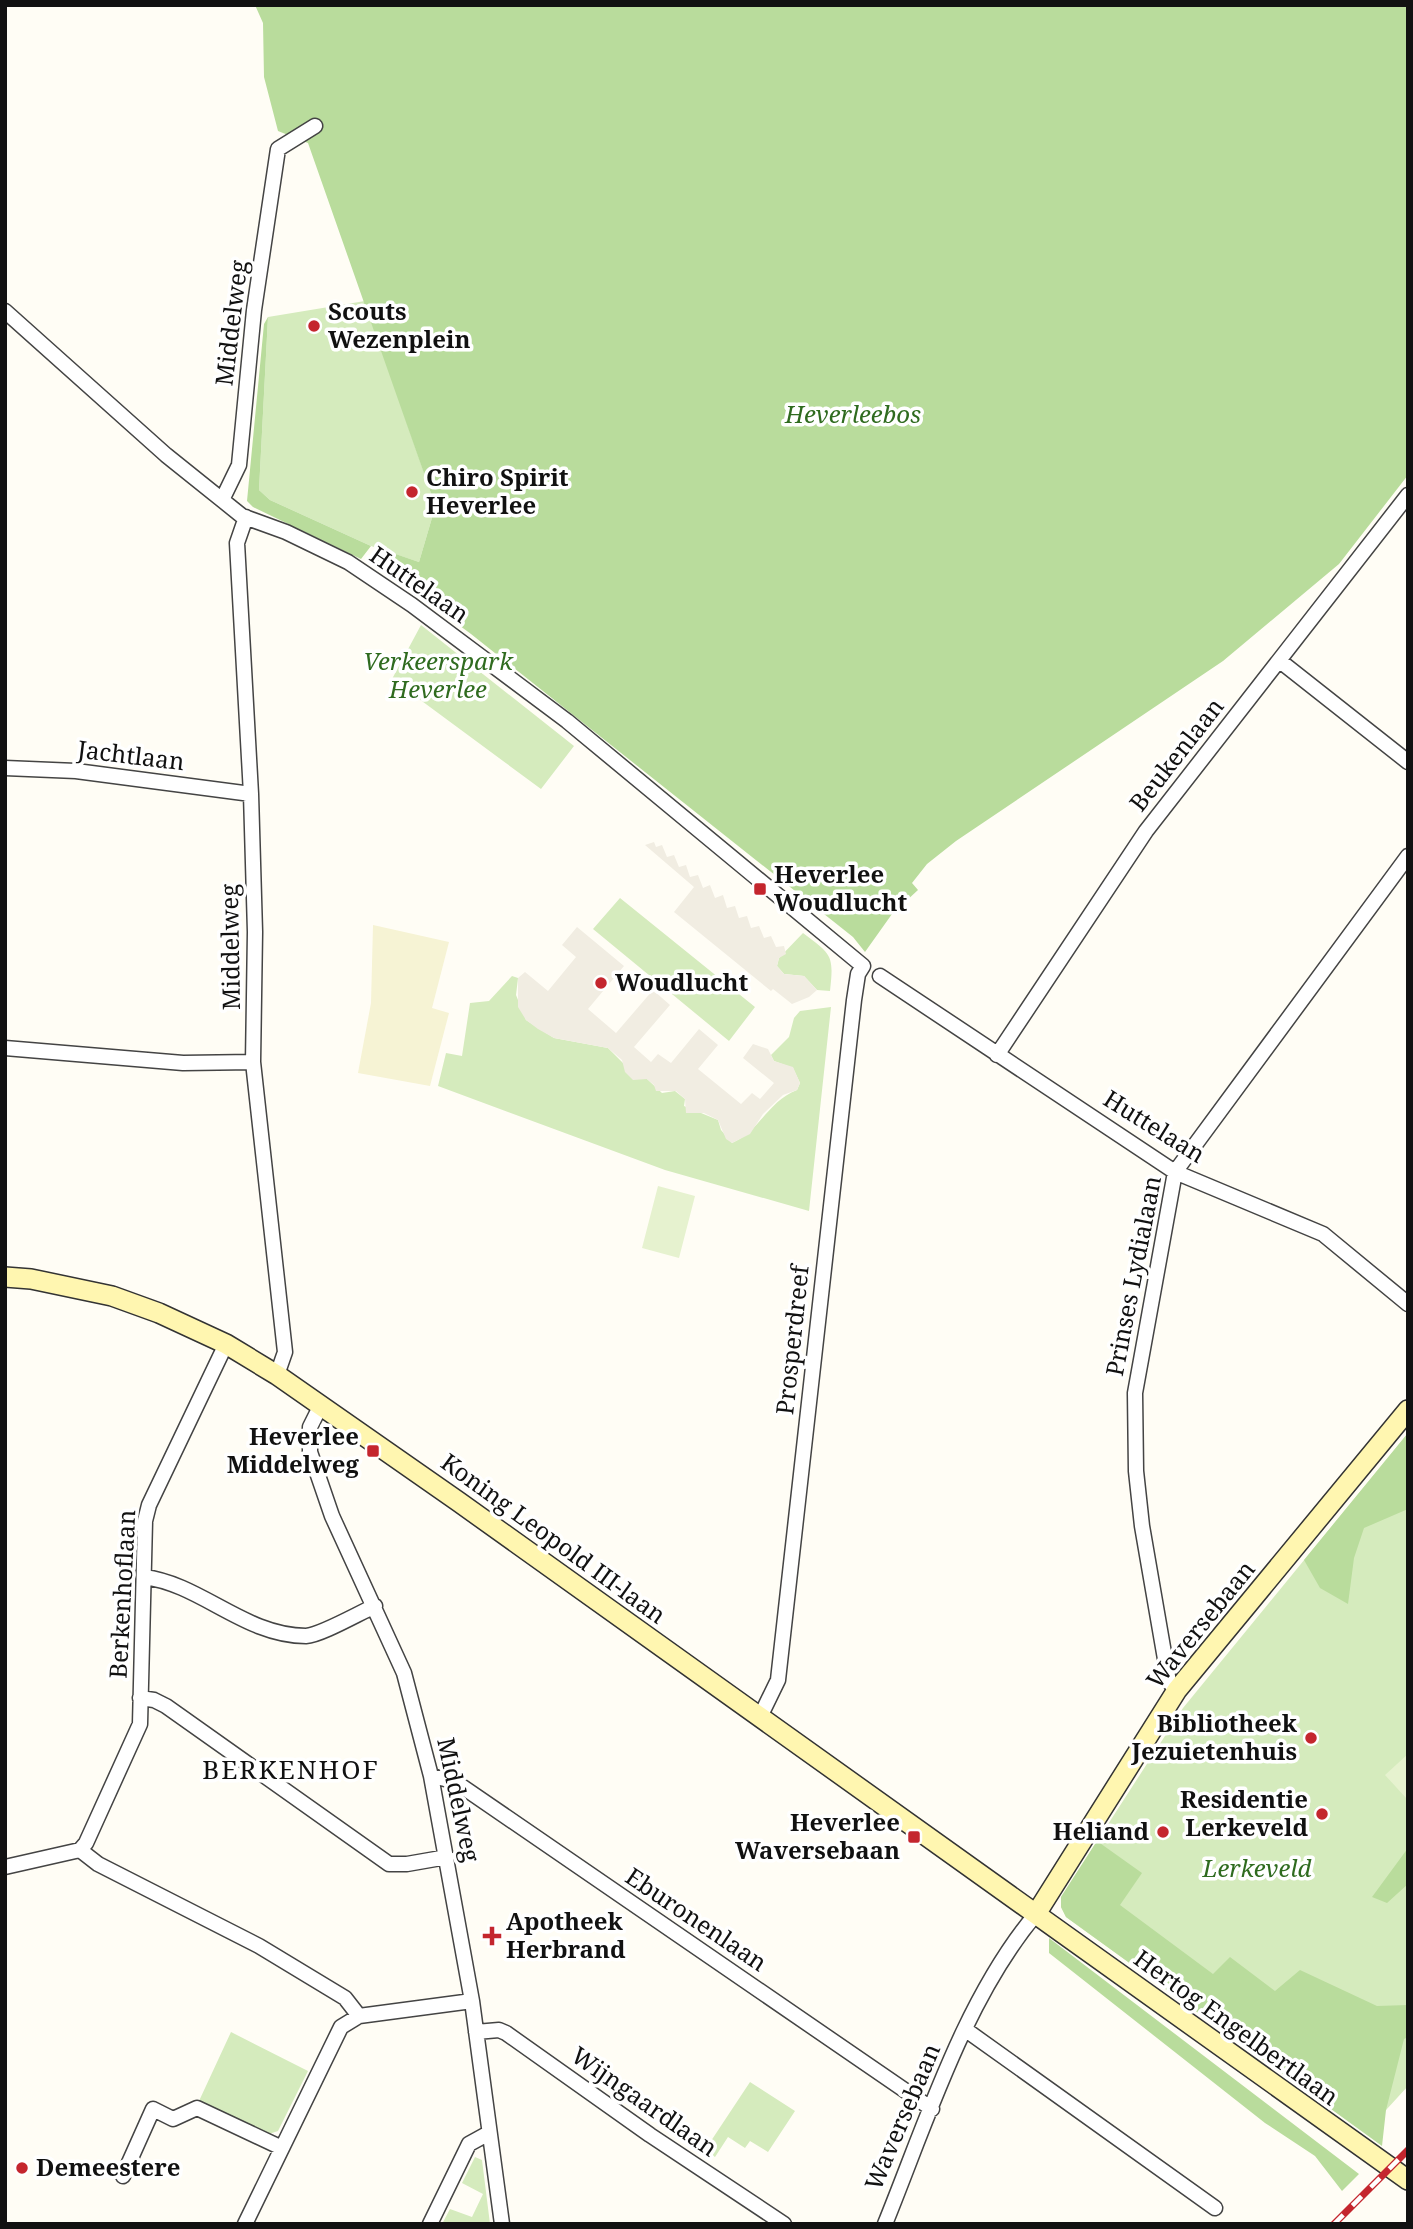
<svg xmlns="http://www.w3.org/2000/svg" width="1413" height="2229" font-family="'Noto Serif',serif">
  <rect width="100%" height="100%" fill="#fffdf5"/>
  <!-- farmland -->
  <path fill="#f6f3d4" d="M373,925l76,17 -17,66 17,5 -19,73 -72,-13 13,-70z"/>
  <!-- green -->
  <path fill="#d5ebbd" d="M365,301l68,198 1,12 -15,51 -48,-16 -101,-46 -11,-10 9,-173z
    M421,625l153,121 -33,43 -149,-110z
    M620,898l135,109 -26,34 -136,-112z
    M803,933c29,22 31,22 27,58l-13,-1 -13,-14 -20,-2 -7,-8 2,-8z
    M512,976l6,2 -2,17 10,25 28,18 54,10 31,31h8l15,14 13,-2 10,8 -1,7 34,14 3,10 11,13c28,-12 36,-42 65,-53l3,-7 -7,-15 -19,-7 -3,-6 18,-18 5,-19 6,-7 31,-4 -22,204 -144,-41 -227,-84 8,-33 16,3 8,-53 19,-2z
    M1408,1433v653l-43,47 -299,-216 -5,-10v-10l122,-189z
    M231,2032l77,39 -30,60 -12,4 -67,-34z
    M750,2082l45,29 -27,41 -18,-11 -5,7 -17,-11 -13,20 -10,-7z
    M475,2157l7,3 8,64h-48l8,-15 22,8 11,-23 -21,-11z"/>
  <!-- forest -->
  <path fill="#b9dc9c" d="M255,5h1153v470l-69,89 -116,97 -267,180 -29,23 -15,19 6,7 -26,24 -27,38 -12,-15 -382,-303 -72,-53 -32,-19 11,-14 41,14 15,-51 -1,-12 -125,-356 -30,-12 -14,-54 -1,-54z
    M268,317l-9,173 11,10 101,46 -10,13 -108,-52 -6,-6 17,-177z
    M1408,1433v76l-44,19 -10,30 -6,46 -28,-16 -16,-28z
    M1097,1841l45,32 -22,32 93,69 17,-17 45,34 25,-21 77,36 31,-1v32l-4,2 -18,71 -4,36 -316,-229 -5,-10v-10z
    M1408,1848v36l-21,19 -15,-6z
    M1049,1938l310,236 -17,17 -27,-35 -50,-33 -216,-170z"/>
  <!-- pitch -->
  <path fill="#e6f2cf" d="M658,1186l37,10 -16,62 -37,-10z
    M1408,1754v44l-1,1 -22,-24z"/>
  <!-- plaza -->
  <path fill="#f1ede2" d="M654,842l2,5 6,-2 5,12 7,-2 5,12 7,-2 4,12 8,-2 5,13 7,-3 5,13 8,-3 4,13 8,-2 4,12 8,-2 4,12 8,-2 5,12 7,-2 5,11 8,-1 2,8 -7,4 -2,8 7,8 20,2 13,14 -8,7 -17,7 -19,-15 -2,2 -97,-79 20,-25 -49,-42z
    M577,927l47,39 -36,43 28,24 37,-43 17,15 -36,42 17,15 7,-8 13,9 28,-34 19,16 -20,24 43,35 11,-11 8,6 14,-16 -31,-25 10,-14 15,5 6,12 19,6 7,16 -3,7 -14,5 -20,19 -13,20 -18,9 -6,-4 -8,-19 -14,-7h-18l-1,-14 -9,-8h-20l-2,-6 -7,-6 -14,1 -8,-8 -3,-12 -14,-12 -54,-10 -16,-9 -12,-9 -8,-13v-29l7,-6 23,19 28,-34 -14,-12z"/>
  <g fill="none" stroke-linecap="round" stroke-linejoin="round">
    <defs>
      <path id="street" d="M5,311l161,144 76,61 44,16 62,30 64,43 155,116 296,245 -5,8 -4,26 -76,680 -18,37
        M223,498l16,-33 15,-155 24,-161 37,-23
        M246,517l-9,26 14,251 4,138 -2,130 32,290 -8,23
        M1280,661l128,101
        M5,768l71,3 175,23
        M880,976l295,196 148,62 85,70
        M5,1048l178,15 70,-1
        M997,1055l149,-224 262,-336
        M321,1405l-11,22v25l22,64 72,157 27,103 41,225 30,223
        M144,1577c57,7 101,59 162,59 15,-1 53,-23 69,-30
        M1177,1690l-8,-8 -27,-156 -6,-55 -1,-78 40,-221 233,-316
        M140,1698l14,2 12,6 223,158h18l40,-7
        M431,1776l23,5 478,328
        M80,1850l6,-7 54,-119 5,-203 4,-16 77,-161
        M5,1867l75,-17 18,14 161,82 86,52 14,18
        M966,2030l249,178
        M476,2032l23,-2 7,3 144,102 134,89
        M123,2176l30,-67 20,10 24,-11 85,40
        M245,2224l96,-197 18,-11 113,-15
        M430,2224l39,-80 20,-11
        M885,2224c41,-101 80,-226 151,-310"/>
      <path id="secondary" d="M5,1277l26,2 81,17 47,17 67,31 51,31 182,127 949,678
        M1036,1914l141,-224 231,-280"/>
    </defs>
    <!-- street casing -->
    <use href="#street" stroke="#444" stroke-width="17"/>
    <!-- secondary casing -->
    <use href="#secondary" stroke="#333" stroke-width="22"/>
    <!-- street -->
    <use href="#street" stroke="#fff" stroke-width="14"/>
    <!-- secondary -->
    <use href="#secondary" stroke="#fff6b0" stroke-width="19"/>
    <defs>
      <path id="rail" d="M1334,2224l74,-74"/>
    </defs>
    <!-- rail casing -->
    <use href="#rail" stroke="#c4262e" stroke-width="7"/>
    <!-- rail -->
    <use href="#rail" stroke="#fff" stroke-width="4.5" stroke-dasharray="13" stroke-linecap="butt"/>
  </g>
  <!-- markers -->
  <g fill="#c4262e" stroke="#fff" stroke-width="2.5">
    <circle cx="314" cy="326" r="7"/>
    <circle cx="412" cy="492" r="7"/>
    <rect x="753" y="882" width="14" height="14" rx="3.5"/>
    <circle cx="601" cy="983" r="7"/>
    <rect x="366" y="1444" width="14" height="14" rx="3.5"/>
    <circle cx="1311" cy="1738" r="7"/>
    <circle cx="1322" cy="1814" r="7"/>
    <circle cx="1163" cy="1832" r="7"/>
    <rect x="907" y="1830" width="14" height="14" rx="3.5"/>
    <path d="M488.5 1925.5h7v7h7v7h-7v7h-7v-7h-7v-7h7z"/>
    <circle cx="22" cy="2168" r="7"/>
  </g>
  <g text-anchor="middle" stroke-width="7" stroke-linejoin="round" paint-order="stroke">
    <!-- poi labels -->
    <g font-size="24" font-weight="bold" fill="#111" stroke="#fff" text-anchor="start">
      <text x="328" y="320">Scouts<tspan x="328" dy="28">Wezenplein</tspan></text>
      <text x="426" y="486">Chiro Spirit<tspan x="426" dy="28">Heverlee</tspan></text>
      <text x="774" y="883">Heverlee<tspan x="774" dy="28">Woudlucht</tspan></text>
      <text x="615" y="991">Woudlucht</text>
      <text x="359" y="1445" text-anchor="end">Heverlee<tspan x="359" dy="28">Middelweg</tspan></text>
      <text x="1297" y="1732" text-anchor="end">Bibliotheek<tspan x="1297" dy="28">Jezuietenhuis</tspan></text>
      <text x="1308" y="1808" text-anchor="end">Residentie<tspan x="1308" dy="28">Lerkeveld</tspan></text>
      <text x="900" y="1831" text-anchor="end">Heverlee<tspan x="900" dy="28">Waversebaan</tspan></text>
      <text x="1149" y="1840" text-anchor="end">Heliand</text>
      <text x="506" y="1930">Apotheek<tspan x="506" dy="28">Herbrand</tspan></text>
      <text x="36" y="2176">Demeestere</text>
    </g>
    <!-- street labels -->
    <g font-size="24" fill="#111" stroke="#fff">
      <text transform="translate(232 323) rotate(-83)" y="8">Middelweg</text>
      <text transform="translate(419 585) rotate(35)" y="8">Huttelaan</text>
      <text transform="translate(1177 755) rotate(-52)" y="8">Beukenlaan</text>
      <text transform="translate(131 756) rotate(7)" y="8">Jachtlaan</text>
      <text transform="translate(231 947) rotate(-91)" y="8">Middelweg</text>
      <text transform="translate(1154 1127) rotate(32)" y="8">Huttelaan</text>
      <text transform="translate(1134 1276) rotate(-79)" y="8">Prinses Lydialaan</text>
      <text transform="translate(793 1340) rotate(-84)" y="8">Prosperdreef</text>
      <text transform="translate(553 1539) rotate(36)" y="8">Koning Leopold III-laan</text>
      <text transform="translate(123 1594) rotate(-87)" y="8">Berkenhoflaan</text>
      <text transform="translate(1201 1625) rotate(-51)" y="8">Waversebaan</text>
      <text transform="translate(458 1800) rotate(78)" y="8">Middelweg</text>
      <text transform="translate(696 1920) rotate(34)" y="8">Eburonenlaan</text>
      <text transform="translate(1236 2028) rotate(36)" y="8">Hertog Engelbertlaan</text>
      <text transform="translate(644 2102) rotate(35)" y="8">Wijngaardlaan</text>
      <text transform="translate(903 2117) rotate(-67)" y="8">Waversebaan</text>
    </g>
    <!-- park labels -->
    <g font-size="24" font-style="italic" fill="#2f6b1f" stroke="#fff">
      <text x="853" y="423">Heverleebos</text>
      <text x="438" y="670">Verkeerspark<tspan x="438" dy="28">Heverlee</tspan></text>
      <text x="1257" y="1877">Lerkeveld</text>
    </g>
    <!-- neighbourhood labels -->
    <g font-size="26" letter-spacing="2" fill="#111" stroke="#fff">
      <text x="291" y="1779">BERKENHOF</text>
    </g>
  </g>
  <!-- border -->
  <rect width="1413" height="2229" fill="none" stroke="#111111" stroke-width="14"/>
</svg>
